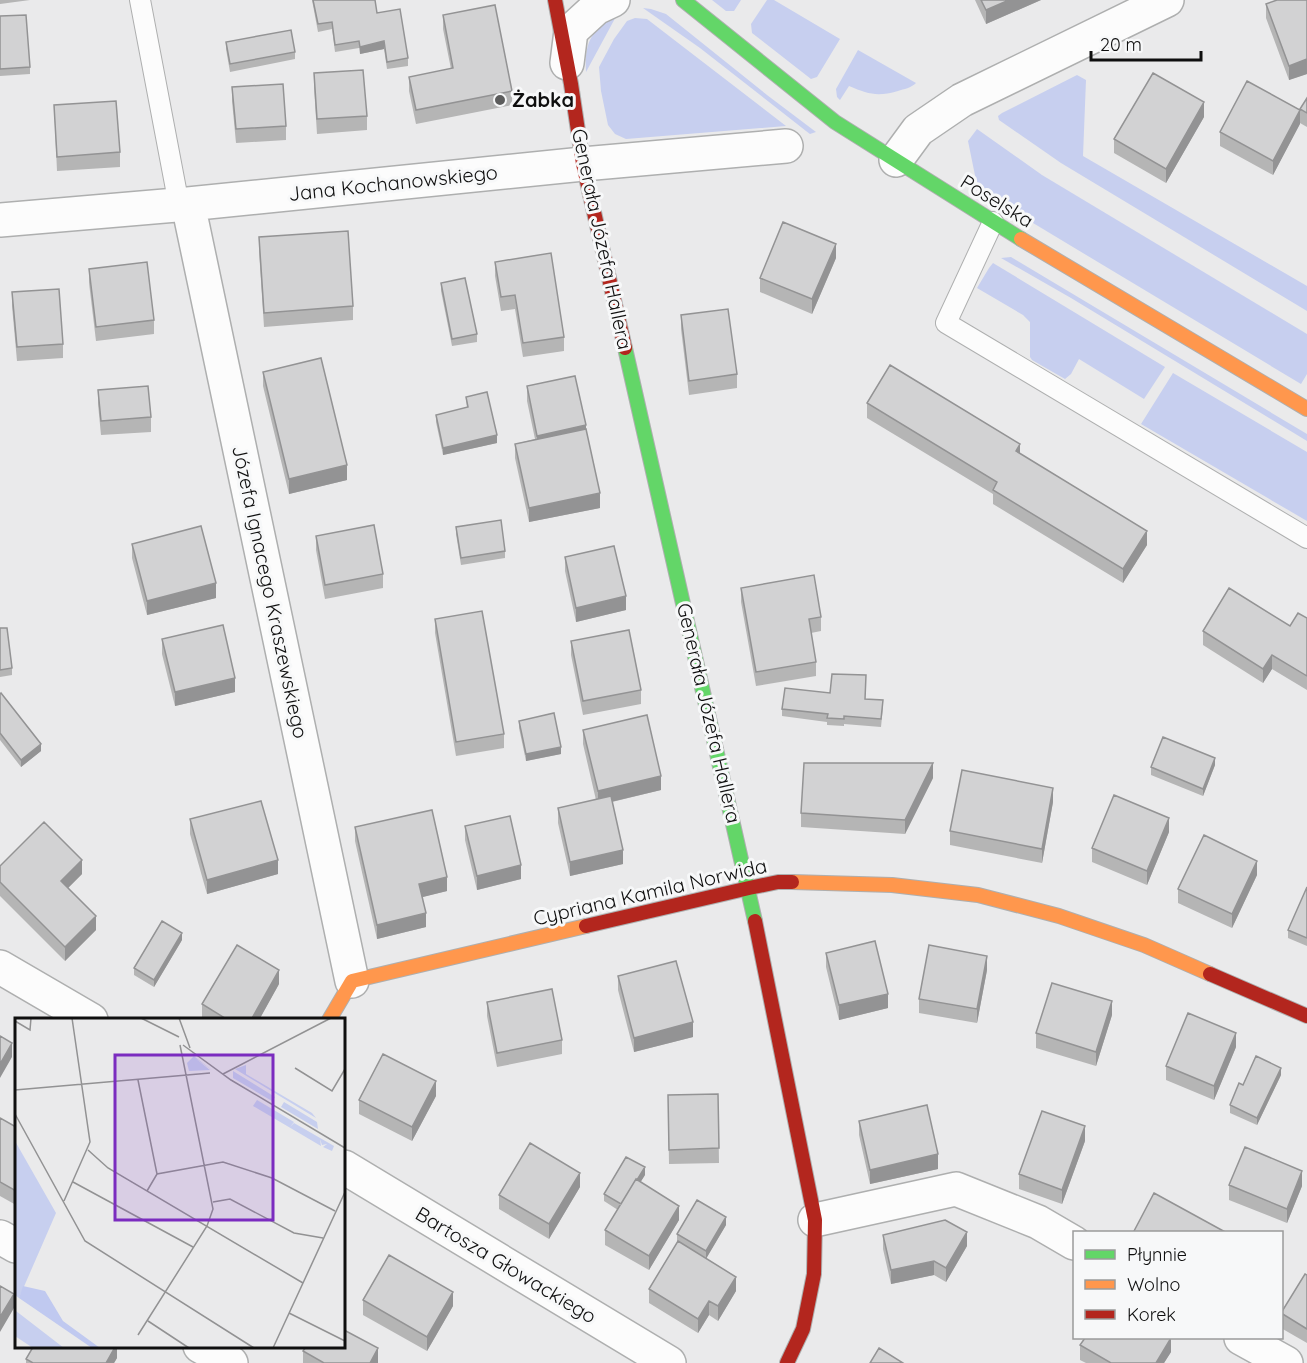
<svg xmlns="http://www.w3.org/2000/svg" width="1307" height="1363" font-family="Quicksand,sans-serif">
  <rect width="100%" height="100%" fill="#eaeaeb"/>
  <!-- green -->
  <path fill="#c7cfef" d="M712,0h29l-7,11h-8z
    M767,0h7l66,39 -23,38 -6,2 -59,-46 -1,-9z
    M643,8l8,1 15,5 101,81 49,37 -6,2 -4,-3 -106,-83z
    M619,11l-33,61c-2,-34 8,-42 33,-61z
    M635,18l12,1 139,107 -160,13 -11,-5 -7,-9 -7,-34 -2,-24 15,-28 13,-18z
    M858,50l58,33c-5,5 -12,6 -18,8 -21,6 -30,3 -49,-5l-9,14 -3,-3 -1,-8z
    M1077,75l9,5 -3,76 224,130v25l-246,-148 -62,-43 -1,-4 4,-3z
    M977,129l65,46 265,159v40l-6,10 -323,-194 -10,-49z
    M1011,257l296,177v7l-236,-143 -70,-40z
    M993,263l172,104 -21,32 -65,-40 -8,15 -6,5 -33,-19 -2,-3v-35l-7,-7 -46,-27 12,-20z
    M1173,373l134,79v69l-166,-97z"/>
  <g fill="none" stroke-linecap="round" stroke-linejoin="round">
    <defs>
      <path id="lane" d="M140,0l39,205
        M993,222l-47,101 361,215"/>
      <path id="street" d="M567,63l4,-32 25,-23 17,-8
        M896,160l22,-30 44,-30 205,-100
        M188,204l164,777
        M0,220l188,-16 395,-40 203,-18
        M0,967l91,53
        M344,1167l325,196
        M815,1220l141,-31 82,33 36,21
        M0,1237l16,9
        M1241,1338l45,25
        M200,1346l31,17"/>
      <path id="fast" d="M683,0l152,122 186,117
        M625,348l130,573"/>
      <path id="slow" d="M1021,239l286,170
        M792,882l100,3 86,10 81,21 85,29 66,29
        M329,1020l23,-39 234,-55"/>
      <path id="jam" d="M555,0l16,84 12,80 42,184
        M755,921l60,299 -1,54 -11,55 -16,34
        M586,926l163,-38 29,-6h14
        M1210,974l97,42"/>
    </defs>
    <!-- lane casing -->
    <use href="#lane" stroke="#aeafaf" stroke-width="22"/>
    <!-- street casing -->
    <use href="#street" stroke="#aeafaf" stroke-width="36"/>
    <!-- fast casing -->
    <use href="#fast" stroke="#aeafaf" stroke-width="16"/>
    <!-- slow casing -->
    <use href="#slow" stroke="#aeafaf" stroke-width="16"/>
    <!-- jam casing -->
    <use href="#jam" stroke="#aeafaf" stroke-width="16"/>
    <!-- lane -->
    <use href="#lane" stroke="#fcfcfc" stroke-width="20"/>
    <!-- street -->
    <use href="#street" stroke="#fcfcfc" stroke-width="33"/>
    <!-- fast -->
    <use href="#fast" stroke="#63d668" stroke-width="14"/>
    <!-- slow -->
    <use href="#slow" stroke="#ff974d" stroke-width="14"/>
    <!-- jam -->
    <use href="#jam" stroke="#b3261e" stroke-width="14"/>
  </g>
  <!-- wall -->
  <path fill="#b5b5b5" d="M0,0h30l-30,4z
    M312,0h63l2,13 31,45v8l-21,3 -3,-20 -24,5 -1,-6 -24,4 -3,-23 -14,3z
    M975,0h66l-55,24z
    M1307,0v74l-18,6 -23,-62v-14z
    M443,15l69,76v14l-96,19 -7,-33v-14l42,-8 -8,-40z
    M0,16l30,51v7l-30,2z
    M226,42l69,10v7l-65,13 -4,-23z
    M314,73l53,43v14l-50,4 -3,-47z
    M232,87l54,39v14l-50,3 -4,-42z
    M1307,98v29l-7,-4 -27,52 -53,-29v-14l80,-22z
    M54,105l66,47v15l-63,4z
    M1204,117l-38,66 -52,-30v-14z
    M259,237l94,69v14l-89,7 -5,-76z
    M836,258l-24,56 -52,-22v-14z
    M495,262l69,75v14l-41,6 -8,-48 -14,2 -6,-35z
    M89,269l65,51v14l-58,7 -7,-58z
    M441,283l36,51v8l-25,4 -11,-55z
    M12,292l51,52v14l-46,3 -5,-55z
    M681,315l56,59v14l-48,7 -8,-66z
    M263,372l84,108 -58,14 -26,-108z
    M527,386l59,43 14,79 -71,14 -14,-64v-14l20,-5 -8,-38z
    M98,390l53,27v15l-50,3 -3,-31z
    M466,397l31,46 -54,12 -7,-33v-7l31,-7z
    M867,403l153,51 127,91 -24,38 -130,-79v-10l-126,-76z
    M456,527l49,24v7l-44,7 -5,-31z
    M316,536l67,38v14l-58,11 -9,-49z
    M132,544l84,54 -69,17 -15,-57z
    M565,557l61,53 -50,12 -11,-51z
    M741,588l80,29v14l-10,2 5,29v14l-60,10 -15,-84z
    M1307,618v72l-35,-21 -9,14 -60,-38v-14l87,-5z
    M435,619l69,115v14l-48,8 -21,-123z
    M0,628l12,40v7l-12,2z
    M162,639l73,53 -60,14 -13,-52z
    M571,641l70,49v14l-58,11 -12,-60z
    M866,682l-1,17 18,8 -2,20 -37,-3v2l-17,-1v-3l-45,-6v-7z
    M0,694l41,57 -20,16 -21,-27z
    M519,721l42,33 -35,7 -7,-33z
    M583,730l78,60 -49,12 11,62 -53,12 -12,-53v-15l38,-8 -13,-56z
    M1215,765l-12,31 -52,-21v-8z
    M933,778l-28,56 -104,-7v-14z
    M1053,802l-11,61 -92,-18v-14z
    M190,819l88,55 -71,20 -17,-60z
    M465,826l56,53 -44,11 -12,-50z
    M355,827l92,64 -25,6 4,30 -49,12 -22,-98z
    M1169,832l-22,53 -55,-23v-14z
    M0,866l82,8 -14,14 28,42 -31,31 -65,-65z
    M1257,875l-25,53 -54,-25v-14z
    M1307,887v59l-19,-8v-8z
    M182,940l-28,47 -20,-12v-7z
    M826,953l62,55 -49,12 -13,-53z
    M987,970l-10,53 -58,-10v-14z
    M618,976l75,61 -59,15 -16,-62z
    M279,984l-20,36h-55l-2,-2v-14z
    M487,1002l75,38v14l-65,13 -10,-51z
    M1112,1015l-16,51 -60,-18v-15z
    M1236,1047l-22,53 -48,-20v-14z
    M1281,1075l-24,50 -27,-12v-8l13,-20z
    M718,1094l1,69 -50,1 -1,-69z
    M436,1096l-24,45 -53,-27v-14z
    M0,1118l16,9v78l-16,-9z
    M859,1121l79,48 -68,15 -11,-49z
    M1085,1141l-23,63 -43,-15v-15z
    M645,1175l-5,7 39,38 -30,50 -44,-25v-15l13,-20 -14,-9v-7z
    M1229,1185l73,1 -15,37 -58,-23z
    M580,1187l-31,52 -50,-30v-14z
    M726,1225l-20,33 30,33 -18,30 -9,-6 -11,18 -49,-30v-14l29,-47h-1v-8z
    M883,1235l84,11 -21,36 -12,-7 -43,9 -8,-35z
    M1307,1275v68l-26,-15v-16z
    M363,1300l90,6 -26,45 -64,-36z
    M1080,1345l91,7 -7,11h-78l-6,-3z
    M117,1347v11l-3,5h-88v-4z
    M303,1351l75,12h-75z"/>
  <!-- shaded-wall -->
  <path fill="#939394" d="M1009,0h32l-55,24v-14z
    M384,41v8l-24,5v-7z
    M1307,59v15l-18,6v-14z
    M1204,102v15l-38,66v-14z
    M1300,110v14l-27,51v-14z
    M836,244v14l-24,56v-15z
    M586,425v15l-49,10v-14z
    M497,435v8l-54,12v-7z
    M1020,444v14l-4,-7z
    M347,465v15l-58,14v-15z
    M600,493v15l-71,14v-14z
    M1147,531v14l-24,38v-14z
    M216,583v15l-69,17v-14z
    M626,596v14l-50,12v-14z
    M1272,655v14l-9,14v-14z
    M235,678v14l-60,14v-14z
    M41,744v7l-20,16v-7z
    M561,747v7l-35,7v-7z
    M1215,758v7l-12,31v-7z
    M933,763v15l-28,56v-14z
    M661,776v14l-63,15v-14z
    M1053,788v14l-11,61v-14z
    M1169,818v14l-22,53v-14z
    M623,850v14l-53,12v-14z
    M82,860v14l-21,21v-14z
    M278,860v14l-71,20v-14z
    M1257,861v14l-25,53v-14z
    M521,865v14l-44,11v-14z
    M447,877v14l-28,7v-14z
    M426,913v14l-49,12v-14z
    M96,916v14l-31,31v-14z
    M182,933v7l-28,47v-7z
    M987,956v14l-10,53v-14z
    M279,970v14l-20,36h-8z
    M888,994v14l-49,12v-15z
    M1112,1001v14l-16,51v-14z
    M693,1022v15l-59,15v-14z
    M1236,1033v14l-22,53v-14z
    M12,1043v14l-12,21v-14z
    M1281,1068v7l-24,50v-7z
    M436,1081v15l-24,45v-14z
    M1085,1126v15l-23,63v-14z
    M938,1154v15l-68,15v-14z
    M645,1167v8l-23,37v-7z
    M1302,1171v15l-15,37v-14z
    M580,1173v14l-31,52v-15z
    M679,1206v14l-30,50v-14z
    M726,1217v8l-20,34v-8z
    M967,1232v14l-21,36v-14z
    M934,1261v14l-43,9v-14z
    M736,1277v14l-18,30v-15z
    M453,1292v14l-26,45v-14z
    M14,1294v14l-14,24v-15z
    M709,1301v14l-11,18v-14z
    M1171,1338v14l-7,11h-8z
    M115,1347h2v11l-3,5h-8z
    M378,1348v15h-8z"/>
  <!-- building -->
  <path fill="#d2d2d3" stroke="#939394" stroke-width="1.5" d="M313,0h62l2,13 23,-4 8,49 -21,4 -3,-21 -24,6 -1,-6 -24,4 -3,-23 -14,2z
    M981,0h28l-23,10z
    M1277,0h30v59l-18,7 -23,-62z
    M495,5l17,86 -96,19 -7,-33 44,-9 -10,-53z
    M26,15l4,52 -30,2v-53z
    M291,30l4,22 -65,12 -4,-22z
    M363,70l4,46 -50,3 -3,-46z
    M1153,73l51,29 -38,67 -52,-30z
    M1247,81l53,29 -27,51 -53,-29z
    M283,84l3,42 -50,3 -4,-42z
    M1307,98v15l-7,-4z
    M116,101l4,51 -63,5 -3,-52z
    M783,222l53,22 -24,55 -52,-21z
    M348,231l5,75 -89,7 -5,-76z
    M551,253l13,84 -41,6 -8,-48 -14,2 -6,-35z
    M147,262l7,58 -58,7 -7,-58z
    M465,278l12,56 -25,5 -11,-56z
    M59,289l4,55 -46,3 -5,-55z
    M728,309l9,65 -48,7 -8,-66z
    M321,358l26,107 -58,14 -26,-107z
    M890,365l130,79 -4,7 131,80 -24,38 -130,-79 4,-8 -130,-79z
    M575,376l11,49 -49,11 -10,-50z
    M148,386l3,31 -50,4 -3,-31z
    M487,392l10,43 -54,13 -7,-33 32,-8 -2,-10z
    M586,429l14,64 -71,15 -14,-64z
    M501,520l4,31 -44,7 -5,-31z
    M374,525l9,49 -58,11 -9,-49z
    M201,526l15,57 -69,18 -15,-57z
    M614,546l12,50 -50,12 -11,-51z
    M814,575l7,42 -12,2 7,43 -60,10 -15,-84z
    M1229,588l61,38 8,-13 9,5v58l-35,-21 -9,14 -60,-38z
    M482,611l22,123 -48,8 -21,-123z
    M223,625l12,53 -60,14 -13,-53z
    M0,628h7l5,40 -12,2z
    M629,630l12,60 -58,11 -12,-60z
    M832,674l34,1 -1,24 18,1 -2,19 -37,-3v3l-17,-1 1,-4 -46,-5 3,-21 45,5z
    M1,693l40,51 -20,16 -21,-27v-39z
    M554,713l7,34 -35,7 -7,-33z
    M647,715l14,61 -63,15 -15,-61z
    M1163,737l52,21 -12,31 -52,-22z
    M804,763h129l-28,57 -104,-7z
    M962,770l91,18 -11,61 -92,-18z
    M1114,795l55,23 -22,53 -55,-23z
    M611,796l12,54 -53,12 -12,-54z
    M261,801l17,59 -71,20 -17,-61z
    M432,810l15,67 -28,7 7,29 -49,12 -22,-98z
    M510,816l11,49 -44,11 -12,-50z
    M44,822l38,38 -21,21 35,35 -31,31 -65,-65v-16z
    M1204,835l53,26 -25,53 -54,-25z
    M1307,887v51l-19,-8z
    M162,921l20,12 -28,47 -20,-12z
    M875,941l13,53 -49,11 -13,-52z
    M237,945l42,25 -28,50h-23l-26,-16z
    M929,945l58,11 -10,53 -58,-10z
    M676,961l17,61 -59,16 -16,-62z
    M1052,983l60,18 -16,51 -60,-19z
    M552,989l10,51 -65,13 -10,-51z
    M1188,1013l48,20 -22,53 -48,-20z
    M0,1036l12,7 -12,21z
    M383,1054l53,27 -24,46 -53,-27z
    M1256,1056l25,12 -24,50 -27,-13 9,-22 4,2z
    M718,1094l1,54 -50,2 -1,-55z
    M927,1105l11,49 -68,16 -11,-49z
    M1042,1111l43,15 -23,64 -43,-16z
    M0,1118l16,9v64l-16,-9z
    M530,1143l50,30 -31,51 -50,-29z
    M1245,1147l57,24 -15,38 -58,-24z
    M626,1157l19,10 -8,13 -1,-1 -15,25 -17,-10z
    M636,1179l43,27 -30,50 -44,-26z
    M1154,1193l73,40h-94z
    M697,1200l29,17 -20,34 -29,-17z
    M945,1220l22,12 -21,36 -12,-7 -43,9 -8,-35z
    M678,1241l58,36 -18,29 -9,-5 -11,18 -49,-30z
    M389,1255l64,37 -26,45 -64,-37z
    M1305,1274l2,1v54l-26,-16z
    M0,1286l14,8 -14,23z
    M344,1330l34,18 -8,15h-46l-21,-12 3,-4h38z
    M1085,1338h86l-15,25h-45l-31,-18z
    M33,1347h82l-9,16h-73l-7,-4z
    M879,1348l24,15h-33z"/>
  <!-- markers -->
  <circle fill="#5c5c5c" stroke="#f7f8f9" stroke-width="2" cx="500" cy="100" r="6"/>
  <g text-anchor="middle" stroke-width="6" stroke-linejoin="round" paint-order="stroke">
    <!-- poi labels -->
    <g font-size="20" font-weight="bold" fill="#0f0f0f" stroke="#f7f8f9" text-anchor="start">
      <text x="512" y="107">Żabka</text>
    </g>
    <!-- street labels -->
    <g font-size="20" fill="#0f0f0f" stroke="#f7f8f9">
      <text transform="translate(393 183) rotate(-6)" y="7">Jana Kochanowskiego</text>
      <text transform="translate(997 201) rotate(32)" y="7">Poselska</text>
      <text transform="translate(602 239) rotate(78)" y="7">Generała Józefa Hallera</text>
      <text transform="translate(270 592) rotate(78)" y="7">Józefa Ignacego Kraszewskiego</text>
      <text transform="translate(709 713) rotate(77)" y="7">Generała Józefa Hallera</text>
      <text transform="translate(650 892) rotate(-13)" y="7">Cypriana Kamila Norwida</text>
      <text transform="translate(506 1265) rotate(31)" y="7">Bartosza Głowackiego</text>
    </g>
  </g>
  <!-- overview -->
  <g transform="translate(15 1018)">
    <rect width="330" height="330" fill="#eaeaeb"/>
    <path d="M179,38l1,1 18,14 -18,-13 15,12 -21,1 -2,-8zM231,47v9l66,39 4,5 -81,-49zM218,53l42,26 -3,4 -39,-23zM242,82l37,22 -4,5 4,-4 40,23 -2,5 -9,-4 4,-3 -5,1 -2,-6 1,7 -68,-40zM269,84l33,20 1,7 -37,-22zM0,123l41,72 -37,85 -4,-3zM0,294l1,-1 48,37h-31l-18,-12z" fill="#c7cfef"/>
    <path d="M8,268l22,5 18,30 37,27h-8l-73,-50z" fill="#c0c9f0"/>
    <path fill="none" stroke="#929293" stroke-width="1.5" d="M126,0l38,19M164,0l11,30M0,3l15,9 1,-12M168,27l48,35 114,68M280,50l37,23 13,-22M208,56l108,-56M123,62l19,94M0,72l195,-17M0,96l70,127 169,107M73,132l20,18 195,115M58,164l120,65M132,173l10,-17 66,-12 49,16 63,33M49,183l26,-59 -18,-124M198,184l17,-3 64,34 29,5M274,295l56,28M133,303l41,27M123,317l69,-109 6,-17 -33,-164M258,330l72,-156"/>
    <path fill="#7b2cbf" fill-opacity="0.15" stroke="#7b2cbf" stroke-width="3" d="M100,37h158v165h-158z"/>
    <rect width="330" height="330" fill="none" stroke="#0f0f0f" stroke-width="3"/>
  </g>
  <!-- legend -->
  <rect x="1073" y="1231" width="210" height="108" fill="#f7f8f9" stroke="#9a9b9b" stroke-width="1.5"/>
  <rect x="1085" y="1250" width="30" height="9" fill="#63d668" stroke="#9a9b9b" stroke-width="1.5"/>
  <text x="1127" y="1261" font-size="18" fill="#0f0f0f">Płynnie</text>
  <rect x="1085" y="1280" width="30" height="9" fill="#ff974d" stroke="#9a9b9b" stroke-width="1.5"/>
  <text x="1127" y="1291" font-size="18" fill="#0f0f0f">Wolno</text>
  <rect x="1085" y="1310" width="30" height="9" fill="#b3261e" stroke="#9a9b9b" stroke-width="1.5"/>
  <text x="1127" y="1321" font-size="18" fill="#0f0f0f">Korek</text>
  <!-- scale -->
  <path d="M1091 51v9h110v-9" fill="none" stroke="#0f0f0f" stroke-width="3"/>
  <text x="1100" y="51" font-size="18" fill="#0f0f0f" stroke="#f7f8f9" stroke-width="4.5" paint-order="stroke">20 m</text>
</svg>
